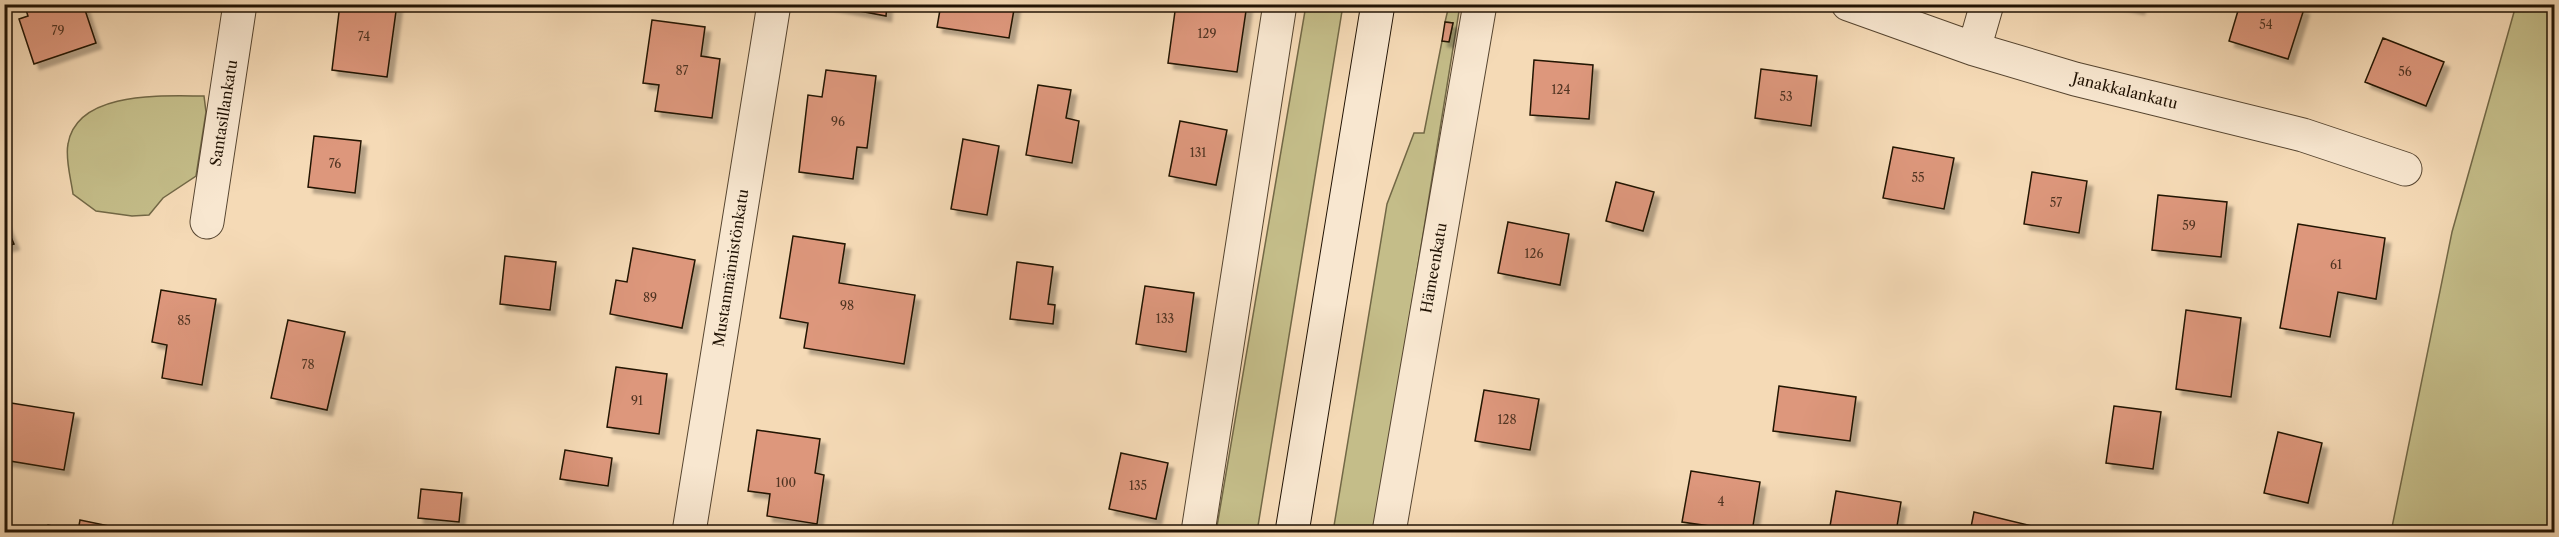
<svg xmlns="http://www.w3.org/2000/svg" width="2559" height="537" font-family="'Libre Caslon Text',serif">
  <defs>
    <filter id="shadow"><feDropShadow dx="5.5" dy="5.5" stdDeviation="1.5" flood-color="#0004"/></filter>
  </defs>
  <rect width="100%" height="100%" fill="#f5dab6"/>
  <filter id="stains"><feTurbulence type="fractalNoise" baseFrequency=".00333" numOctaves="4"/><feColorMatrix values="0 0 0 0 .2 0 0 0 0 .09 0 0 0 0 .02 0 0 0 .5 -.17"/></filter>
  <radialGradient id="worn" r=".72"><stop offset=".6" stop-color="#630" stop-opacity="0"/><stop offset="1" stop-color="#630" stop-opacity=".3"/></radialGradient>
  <!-- green -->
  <path fill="#c4bd89" stroke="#726846" stroke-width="1.5" d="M1306,5h37l-86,527h-41z
    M1449,5h11l-85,527h-42l54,-328 27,-71h10l18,-92h7l4,-18 -8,-1z
    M2516,5h38v527h-163l61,-300z
    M204,96l2,16 -10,64 -33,22 -14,17 -17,1 -36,-5 -23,-17c-2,-15 -8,-35 -5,-50 9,-54 96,-48 136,-48z"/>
  <!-- building -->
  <path fill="#dd977b" stroke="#211304" stroke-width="1.5" filter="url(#shadow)" d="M24,4h59l13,39 -62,21 -15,-45 9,-3z
    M340,4h57l-10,73 -55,-7z
    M823,4h64l-1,12z
    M941,4h74l-6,34 -72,-11z
    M1176,4h71l-10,68 -69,-9z
    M2118,4h22l-1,5z
    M2240,4h50l14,5 -16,50 -59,-18z
    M652,20l53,7 -4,29 19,3 -8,59 -57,-7 4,-26 -16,-2z
    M1445,22l8,1 -4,19 -7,-1z
    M2383,38l61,24 -18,44 -61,-24z
    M1534,60l59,5 -4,54 -59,-4z
    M1761,69l56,7 -6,50 -56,-8z
    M826,70l50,6 -9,72 -10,-1 -4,32 -54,-7 9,-77 14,2z
    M1038,85l33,5 -5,28 13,3 -7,42 -46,-8z
    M1180,121l47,9 -11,55 -47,-9z
    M314,136l47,5 -6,52 -47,-6z
    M963,139l36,7 -12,69 -36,-6z
    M1893,147l61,11 -10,51 -61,-11z
    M2032,172l55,9 -8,52 -55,-9z
    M1616,182l38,10 -11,39 -37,-10z
    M2158,195l69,7 -6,55 -69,-7z
    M4,221l10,23 -10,3z
    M1508,222l61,12 -9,51 -62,-12z
    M2298,224l87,14 -9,61 -38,-7 -8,45 -50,-9z
    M793,236l52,8 -6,39 76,12 -11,69 -100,-16 4,-25 -28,-5z
    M633,248l62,12 -13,68 -72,-14 6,-34 11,2z
    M505,256l51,6 -6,48 -50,-6z
    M1017,262l36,5 -5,37 7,1 -2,19 -43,-5z
    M1145,286l49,7 -8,59 -50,-8z
    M161,290l55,9 -14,86 -40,-7 5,-33 -15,-3z
    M2186,310l55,8 -10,79 -55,-8z
    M288,320l57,12 -18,78 -56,-12z
    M616,367l51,7 -8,60 -52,-7z
    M1779,386l77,11 -6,44 -77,-10z
    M1484,390l55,9 -9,51 -55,-9z
    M11,403l63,10 -10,57 -60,-10v-21z
    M2114,406l47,6 -8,57 -47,-6z
    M757,430l63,9 -5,34 9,2 -7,49 -50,-8 3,-22 -22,-3z
    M2278,432l44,11 -14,60 -44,-10z
    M565,450l47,8 -4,28 -48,-7z
    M1121,453l47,10 -12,56 -47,-10z
    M1691,471l69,11 -8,50 -70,-10z
    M421,489l41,4 -3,29 -41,-4z
    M1836,491l65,11 -5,30h-67z
    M1974,512l62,15 -2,5h-64z
    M80,520l34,7 -1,5h-67l2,-7 30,6z"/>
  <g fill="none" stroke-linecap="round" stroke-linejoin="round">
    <defs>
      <path id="street" d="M1848,4l126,45 101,30 228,56 102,34
        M1974,49l13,-45
        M207,222l33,-218
        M689,532l85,-528
        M1198,532l82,-528
        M1389,532l91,-528"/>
      <path id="secondary" d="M1292,532l86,-528"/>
    </defs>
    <!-- street casing -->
    <use href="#street" stroke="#564530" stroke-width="35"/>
    <!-- secondary casing -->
    <use href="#secondary" stroke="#211304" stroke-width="35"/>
    <!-- street -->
    <use href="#street" stroke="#f8e7d0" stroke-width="33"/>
    <!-- secondary -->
    <use href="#secondary" stroke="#f8e7d0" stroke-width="33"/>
  </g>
  <g text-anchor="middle" stroke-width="4.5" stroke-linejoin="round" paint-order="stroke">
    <!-- number labels -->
    <g font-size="12" fill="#503422">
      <text x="2266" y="29">54</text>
      <text x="58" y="35">79</text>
      <text x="1207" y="38">129</text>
      <text x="364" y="41">74</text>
      <text x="682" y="75">87</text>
      <text x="2405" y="76">56</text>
      <text x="1561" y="94">124</text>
      <text x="1786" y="101">53</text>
      <text x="838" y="126">96</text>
      <text x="1198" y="157">131</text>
      <text x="335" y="168">76</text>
      <text x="1918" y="182">55</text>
      <text x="2056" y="207">57</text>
      <text x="2189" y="230">59</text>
      <text x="1534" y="258">126</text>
      <text x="2336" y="269">61</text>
      <text x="650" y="302">89</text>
      <text x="847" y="310">98</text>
      <text x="1165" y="323">133</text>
      <text x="184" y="325">85</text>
      <text x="308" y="369">78</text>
      <text x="637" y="405">91</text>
      <text x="1507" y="424">128</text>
      <text x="786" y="487">100</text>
      <text x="1138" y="490">135</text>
      <text x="1721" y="506">4</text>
    </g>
    <!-- street labels -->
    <g font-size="15" fill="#211304" stroke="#f8e7d0">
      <text transform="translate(2125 91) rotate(14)" y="5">Janakkalankatu</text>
      <text transform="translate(224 113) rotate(-81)" y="5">Santasillankatu</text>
      <text transform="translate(731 268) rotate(-81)" y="5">Mustanmännistönkatu</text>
      <text transform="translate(1434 268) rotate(-80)" y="5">Hämeenkatu</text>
    </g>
  </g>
  <!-- margin -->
  <rect width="2559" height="537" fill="none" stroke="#f5dab6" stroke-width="24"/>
  <rect x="6" y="6" width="2547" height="525" fill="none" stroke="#211304" stroke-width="3"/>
  <rect x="12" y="12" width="2535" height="513" fill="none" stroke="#211304" stroke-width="1.5"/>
  <rect width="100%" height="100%" filter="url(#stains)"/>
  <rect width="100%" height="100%" fill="url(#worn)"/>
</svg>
